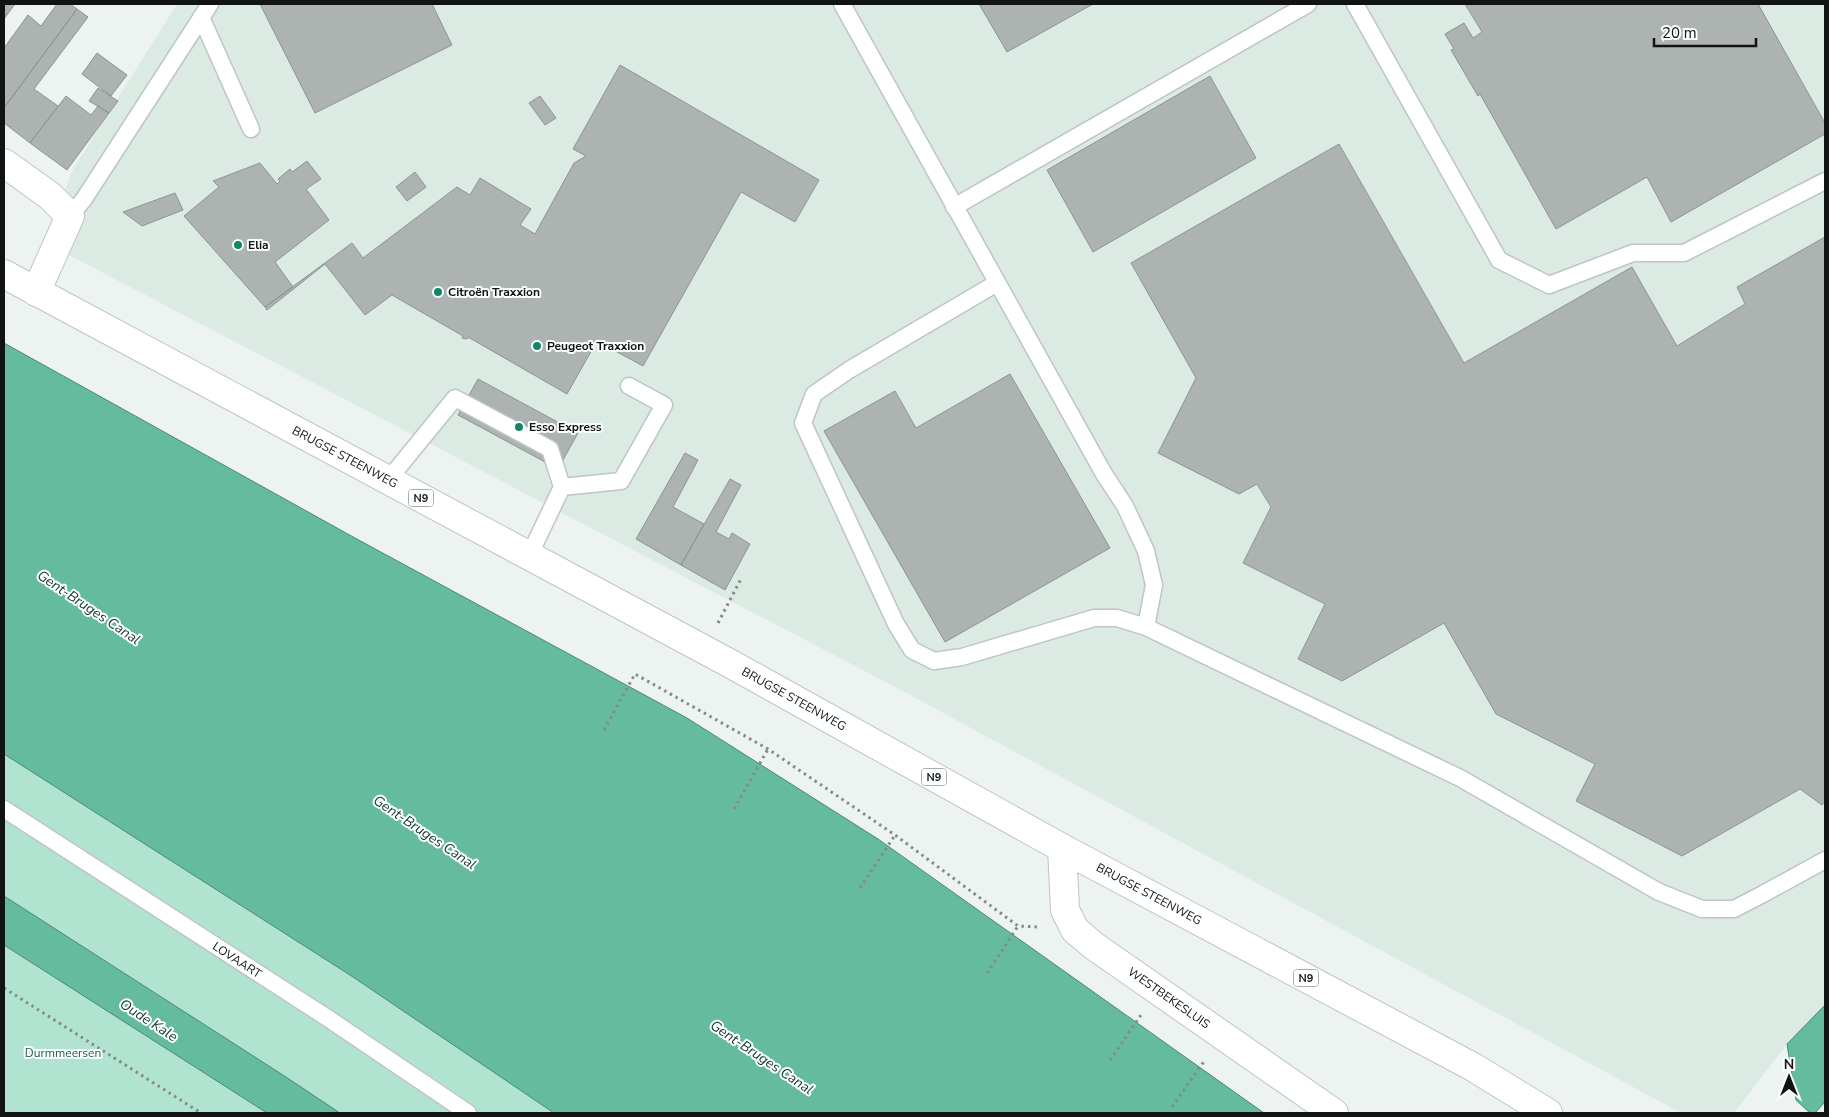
<svg xmlns="http://www.w3.org/2000/svg" width="1829" height="1117" font-family="'Nunito Sans',sans-serif">
  <rect width="100%" height="100%" fill="#edf3f0"/>
  <!-- built -->
  <path fill="#dbeae3" d="M177,4h1648v1001l-38,39 -53,69h-53l-782,-424 -853,-446 26,-72z"/>
  <!-- green -->
  <path fill="#b1e4d0" d="M4,754l349,223 201,136h-214l-54,-36 -282,-181z
    M4,945l260,166 3,2h-263z"/>
  <!-- water -->
  <path fill="#64bb9d" stroke="#4b8974" d="M4,343l351,195 332,180 191,121 386,274h-710l-201,-136 -349,-223z
    M4,896l282,181 54,36h-73l-263,-168z
    M1825,1005v97l-10,11h-5l-14,-13 -9,-56z"/>
  <!-- building -->
  <path fill="#adb3b0" stroke="#8e9491" d="M4,4h11l-11,15z
    M57,4h13l7,5 -73,99v-60l24,-33 13,11z
    M260,4h172l20,41 -137,68z
    M979,4h114l-86,48z
    M1465,4h293l67,119v11l-154,88 -24,-45 -91,52 -76,-135 -2,2 -27,-46 3,-1 -9,-15 19,-11 9,15 9,-6z
    M77,9l11,8 -54,72 24,17 -28,37 -26,-20v-15z
    M97,53l30,22 -16,21 -29,-22z
    M620,65l199,115 -24,42 -54,-30 -98,174 -46,-25 -30,53 -99,-57 -1,2 -5,-1 1,-2 -71,-41 -27,20 -40,-51 -58,46 -2,-3 87,-64 11,15 94,-71 13,8 10,-17 51,31 -11,16 15,9 39,-71 12,-7 -13,-7z
    M1210,76l46,82 -163,94 -46,-82z
    M98,88l20,13 -9,12 -20,-12z
    M66,96l25,19 7,-9 11,7 -42,57 -37,-27z
    M540,96l16,22 -11,7 -16,-22z
    M1339,144l125,219 168,-96 45,79 68,-42 -8,-17 88,-50v564l-3,4 -22,-16 -118,67 -106,-55 19,-37 -99,-50 -52,-91 -102,58 -44,-22 27,-55 -82,-41 28,-56 -14,-23 -18,10 -81,-41 38,-75 -65,-115z
    M307,161l14,18 -15,10 23,31 -54,42 18,25 -28,20 -81,-91 35,-29 -6,-6 47,-18 17,21 3,-3 -2,-2 12,-10 2,3z
    M415,172l11,15 -19,14 -11,-14z
    M175,193l8,17 -41,16 -19,-14z
    M1010,374l100,174 -165,94 -121,-211 71,-40 21,37z
    M478,379l100,54 -20,36 -100,-54z
    M685,453l13,7 -25,47 31,17 -23,41 -45,-26z
    M730,479l11,6 -25,47 13,7 3,-6 18,11 -25,46 -44,-25z"/>
  <g fill="none" stroke-linecap="round" stroke-linejoin="round">
    <defs>
      <path id="lane" d="M842,4l262,470 21,32 21,45 8,34 -8,42 314,151 199,114 43,17h32l29,-15 62,-34
        M1355,4l144,256 50,25 84,-32h51l141,-72
        M201,17l50,112
        M954,207l354,-203
        M70,216l14,-17 126,-195
        M997,283l-148,87 -35,24 -11,29 93,201 16,26 22,11 28,-4 132,-39h23l29,9
        M388,480l67,-82 95,51 12,38
        M529,556l33,-69 59,-6 43,-76 -35,-19
        M4,809l325,210 139,94"/>
      <path id="street" d="M4,163l46,33 20,20 -34,76
        M1062,848l3,62 10,20 19,16 240,167"/>
      <path id="primary" d="M4,274l727,390 331,184 411,219 75,46"/>
    </defs>
    <!-- lane casing -->
    <use href="#lane" stroke="#bfc5c3" stroke-width="19"/>
    <!-- street casing -->
    <use href="#street" stroke="#bfc5c3" stroke-width="30"/>
    <!-- primary casing -->
    <use href="#primary" stroke="#bfc5c3" stroke-width="30"/>
    <!-- path -->
    <path stroke="#868a88" stroke-width="3" stroke-dasharray="2.5 4" stroke-linecap="butt" d="M718,623l24,-46
      M604,730l31,-56 133,75 127,86 123,91 20,1
      M734,809l34,-60
      M860,888l35,-53
      M987,973l31,-47
      M4,988l197,125
      M1110,1060l31,-45
      M1172,1107l33,-47"/>
    <!-- lane -->
    <use href="#lane" stroke="#fff" stroke-width="16"/>
    <!-- street -->
    <use href="#street" stroke="#fff" stroke-width="28"/>
    <!-- primary -->
    <use href="#primary" stroke="#fff" stroke-width="28"/>
  </g>
  <!-- markers -->
  <g fill="#108768" stroke="#fdfffe" stroke-width="2">
    <circle cx="238" cy="245" r="5"/>
    <circle cx="438" cy="292" r="5"/>
    <circle cx="537" cy="346" r="5"/>
    <circle cx="519" cy="427" r="5"/>
  </g>
  <g text-anchor="middle" stroke-width="4" stroke-linejoin="round" paint-order="stroke">
    <!-- shield labels -->
    <g fill="#fdfffe" stroke="#585a5a" stroke-width="1">
      <rect x="408.5" y="489.5" width="25" height="17" rx="4"/>
      <rect x="921.5" y="768.5" width="25" height="17" rx="4"/>
      <rect x="1293.5" y="969.5" width="25" height="17" rx="4"/>
    </g>
    <g font-size="11" font-weight="bold" fill="#121413">
      <text x="421" y="502">N9</text>
      <text x="934" y="781">N9</text>
      <text x="1306" y="982">N9</text>
    </g>
    <!-- poi labels -->
    <g font-size="12" font-weight="bold" fill="#121413" stroke="#fdfffe" text-anchor="start">
      <text x="248" y="249">Elia</text>
      <text x="448" y="296">Citroën Traxxion</text>
      <text x="547" y="350">Peugeot Traxxion</text>
      <text x="529" y="431">Esso Express</text>
    </g>
    <!-- street labels -->
    <g font-size="12" fill="#121413" stroke="#fdfffe">
      <text transform="translate(345 457) rotate(28)" y="4">BRUGSE STEENWEG</text>
      <text transform="translate(794 699) rotate(29)" y="4">BRUGSE STEENWEG</text>
      <text transform="translate(1149 894) rotate(28)" y="4">BRUGSE STEENWEG</text>
      <text transform="translate(237 960) rotate(33)" y="4">LOVAART</text>
      <text transform="translate(1169 998) rotate(35)" y="4">WESTBEKESLUIS</text>
    </g>
    <!-- park labels -->
    <g font-size="12" fill="#175d48" stroke="#fdfffe">
      <text x="63" y="1057">Durmmeersen</text>
    </g>
    <!-- water labels -->
    <g font-size="14" font-style="italic" fill="#0f372b" stroke="#fdfffe">
      <text transform="translate(89 607) rotate(34)" y="5">Gent-Bruges Canal</text>
      <text transform="translate(425 832) rotate(34)" y="5">Gent-Bruges Canal</text>
      <text transform="translate(149 1020) rotate(33)" y="5">Oude Kale</text>
      <text transform="translate(762 1057) rotate(34)" y="5">Gent-Bruges Canal</text>
    </g>
  </g>
  <!-- border -->
  <rect width="1829" height="1117" fill="none" stroke="#121413" stroke-width="10"/>
  <!-- north arrow -->
  <g transform="translate(1789 1077)" stroke="#fdfffe" stroke-width="4" paint-order="stroke">
  <path d="M0-4L9 19L0 12L-9 19Z" fill="#121413"/>
  <text y="-8" font-size="14" font-weight="bold" text-anchor="middle" fill="#121413">N</text>
  </g>
  <!-- scale -->
  <path d="M1654 38v8h102v-8" fill="none" stroke="#121413" stroke-width="2.5"/>
  <text x="1662" y="38" font-size="15" fill="#121413" stroke="#fdfffe" stroke-width="4" paint-order="stroke">20 m</text>
</svg>
